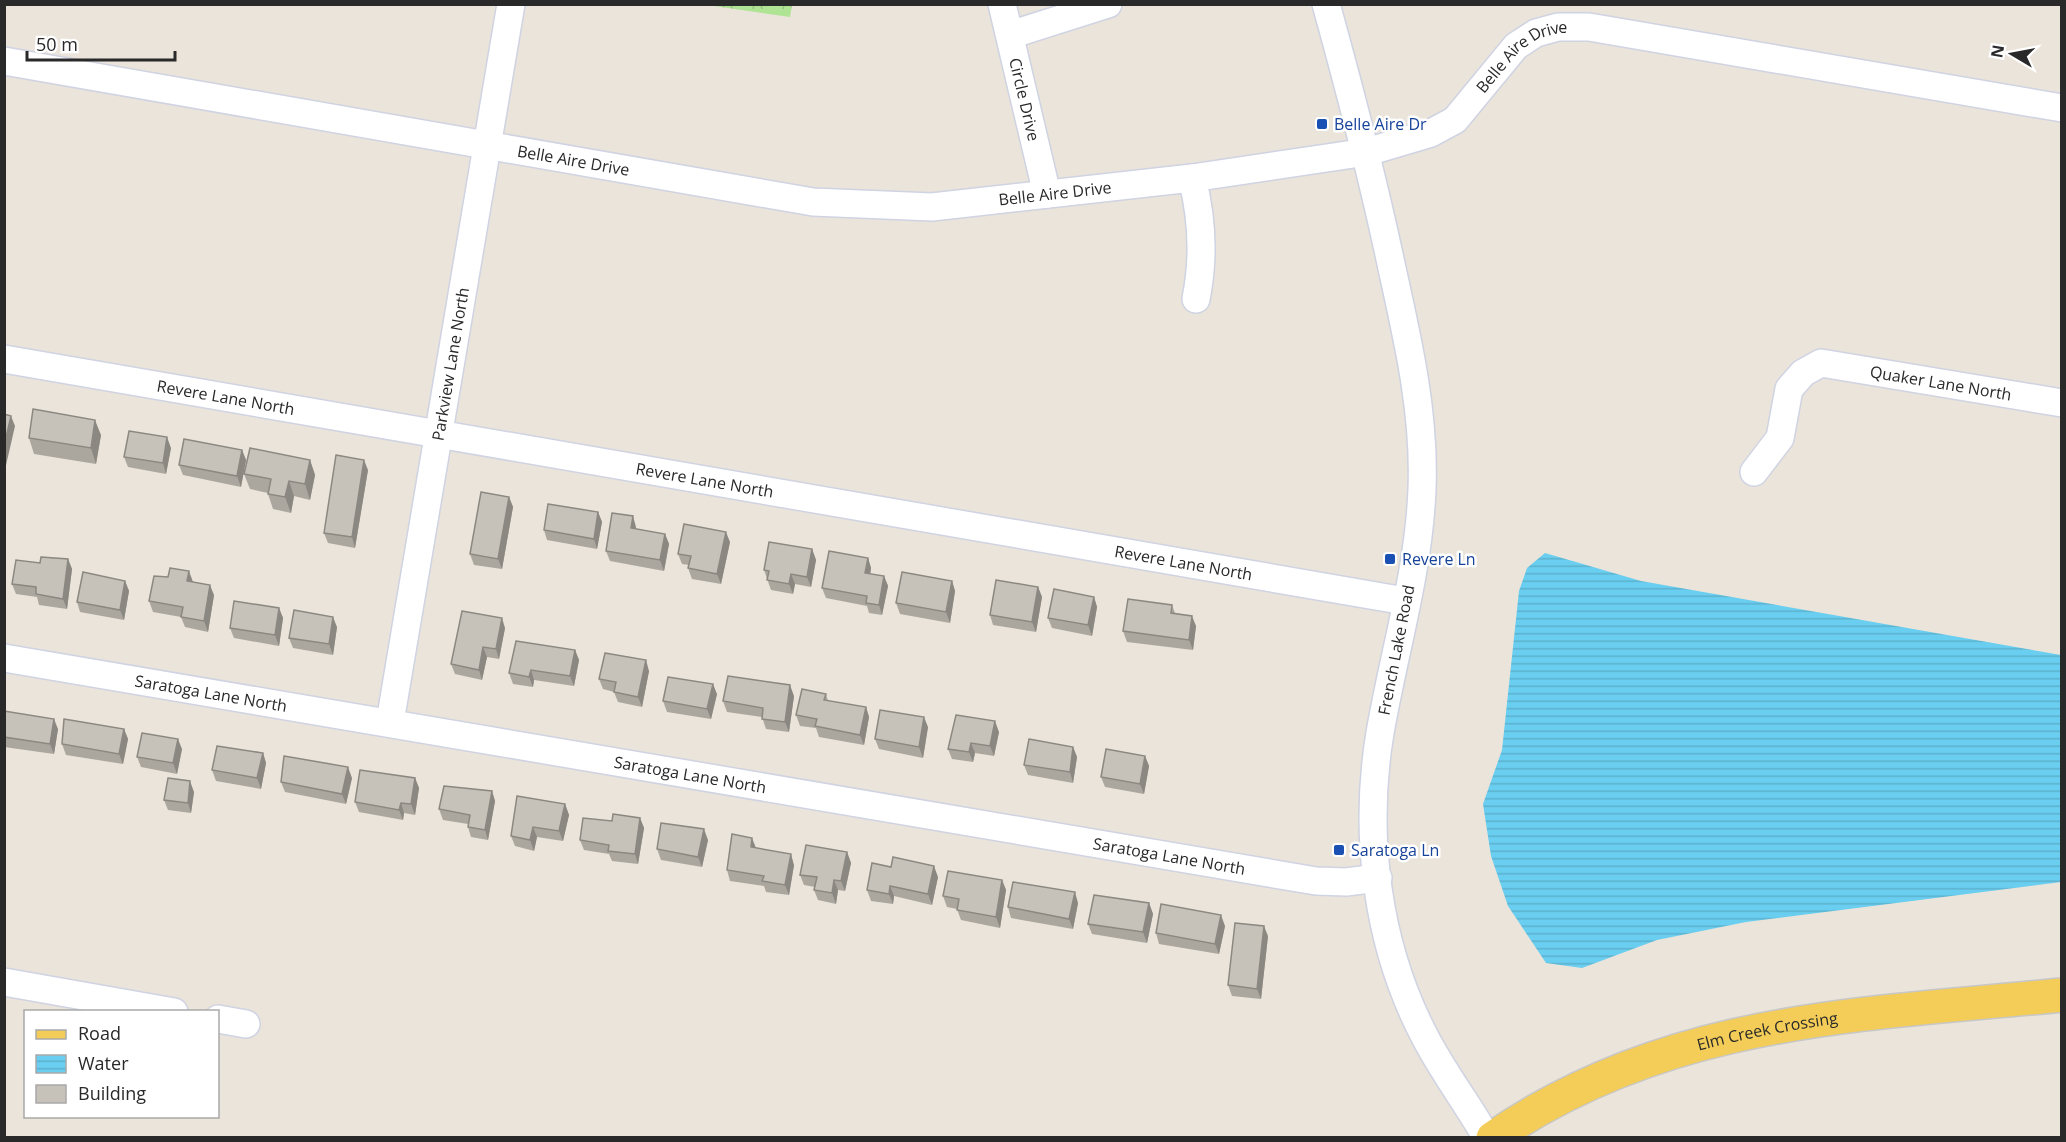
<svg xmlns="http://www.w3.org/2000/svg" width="2066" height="1142" font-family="'Open Sans',sans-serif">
  <defs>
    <pattern id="park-crowns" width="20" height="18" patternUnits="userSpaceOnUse" patternTransform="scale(1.5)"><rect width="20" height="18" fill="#b0e495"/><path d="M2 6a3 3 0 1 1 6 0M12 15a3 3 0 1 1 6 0" fill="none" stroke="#97c480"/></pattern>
    <pattern id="water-rules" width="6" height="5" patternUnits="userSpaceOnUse" patternTransform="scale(1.5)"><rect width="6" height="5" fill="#6acef0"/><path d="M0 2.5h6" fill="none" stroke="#5cb1ce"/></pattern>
  </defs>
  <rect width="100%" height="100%" fill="#ebe4da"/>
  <!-- park -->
  <path fill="url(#park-crowns)" d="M707,5v-1l85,1 -2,12z"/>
  <!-- water -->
  <path fill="url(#water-rules)" d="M1545,553l96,28 420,74v227l-315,40 -89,18 -75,28 -36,-5 -38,-57 -17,-50 -8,-52 19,-54 17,-159 8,-23z"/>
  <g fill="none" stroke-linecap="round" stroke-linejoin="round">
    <defs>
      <g id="minor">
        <path id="s1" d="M1002,4l45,190"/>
        <path d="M1326,4c25,90 48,179 67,269 16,72 32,143 29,216 -3,82 -28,163 -42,244 -17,102 -3,213 45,304 18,35 42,66 62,101"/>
        <path d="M1010,35l98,-31"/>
        <path id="s2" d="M4,61l809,141 119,5 260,-29 175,-26 64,-19 24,-13 61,-74 20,-13 22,-6h31l473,81"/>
        <path d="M1192,178c10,39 12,81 4,121"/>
        <path id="s3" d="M4,359l1401,242"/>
        <path id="s4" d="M1754,472l26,-34 9,-49 14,-16 18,-10 241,40"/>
        <path id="s5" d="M4,658l1312,223 30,1 32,-4"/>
        <path id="s6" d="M390,722l121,-718"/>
        <path d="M4,982l170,30"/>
        <path d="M218,1019l28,5"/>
      </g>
      <g id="major">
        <path id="s7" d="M1493,1138c174,-120 366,-123 569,-143"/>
      </g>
    </defs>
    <!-- minor casing -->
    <use href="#minor" stroke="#cfd3e2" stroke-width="30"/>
    <!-- major casing -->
    <use href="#major" stroke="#c7c7c7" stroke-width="36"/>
    <!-- minor -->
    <use href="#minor" stroke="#fff" stroke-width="27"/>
    <!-- major -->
    <use href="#major" stroke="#f3cd57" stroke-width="33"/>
  </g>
  <!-- wall -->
  <path fill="#aba79f" d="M101,435l-5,29 -62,-10 -5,-16z
    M171,448l-5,26 -38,-7 -4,-10z
    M242,450l4,10 -5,27 -58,-12 -4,-10z
    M310,460l5,15 -5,25 -16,-4 -3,17 -18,-4 -5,-15v-1l-18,-4 -6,-15z
    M368,470l-13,78 -27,-5 -4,-10z
    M509,497l4,10 -11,62 -28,-4 -4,-11z
    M598,512l4,10 -5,27 -50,-9 -3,-10z
    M636,527v2l29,5 4,10 -5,27 -54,-10 -4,-10z
    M730,542l-9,42 -29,-5 -4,-11 1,-3 -7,-1 -4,-10z
    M812,549l4,11 -5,27 -16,-3 -2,10 -22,-4 -7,-20z
    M868,558l3,10 -1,6 14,2 4,10 -6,29 -13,-2 -2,-7 -41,-8 -4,-10z
    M68,559l4,10 -5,40 -28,-4 -2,-8 -21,-3 -4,-10 28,-21z
    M125,581l4,10 -5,29 -44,-8 -3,-10z
    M952,581l3,10 -5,32 -50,-9 -4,-11z
    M193,582l21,13 -6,37 -23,-5 -4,-10 -28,-5 -4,-11z
    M1038,587l4,10 -6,35 -43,-7 -3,-10z
    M1094,597l3,10 -5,29 -40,-8 -4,-10z
    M1172,605l3,8 21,13 -3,24 -66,-8 -4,-11z
    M279,608l4,10 -4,28 -45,-8 -4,-10z
    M337,627l-4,28 -40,-7 -4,-10z
    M505,628l-6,31 -12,-2 -5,23 -27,-6 -4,-10z
    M575,650l4,10 -5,26 -40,-6 -1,7 -20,-3 -4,-11z
    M649,671l-7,36 -24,-5 -4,-10 -11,-3 -4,-10z
    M717,694l-6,25 -44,-7 -4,-11z
    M826,694l2,7 38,6 3,10 -5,28 -45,-8 -3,-9 -16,-2 -4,-11z
    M794,696l-5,36 -23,-3 -4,-12 -35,-5 -4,-11z
    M4,711l54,18 -4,25 -50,-7z
    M928,727l-5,31 -44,-9 -4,-10z
    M124,729l4,10 -5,25 -57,-9 -4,-11z
    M999,732l-5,24 -19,-3 -2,9 -21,-3 -4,-10z
    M1073,747l4,10 -4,26 -45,-8 -4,-10z
    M182,749l-5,25 -36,-7 -4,-10z
    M263,753l3,10 -5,26 -45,-8 -4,-11z
    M1145,756l4,10 -5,28 -39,-7 -4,-10z
    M352,778l-6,26 -61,-12 -4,-10z
    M415,778l4,10 -4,27 -11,-2 -1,7 -44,-8 -4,-10z
    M492,791l3,10 -7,39 -17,-3 -3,-10v-3l-25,-4 -4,-11z
    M194,792l-3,21 -23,-3 -4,-10z
    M565,804l4,11 -6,26 -26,-4 -3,14 -19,-5 -4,-10z
    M640,818l4,10 -6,36 -26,-3 -3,-7 -25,-4 -4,-10 32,-19z
    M708,840l-6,27 -41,-7 -4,-11z
    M756,848l38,17 -5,30 -23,-3 -2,-6 -34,-5 -3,-11z
    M847,852l4,11 -6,28 -7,-1 -2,14 -18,-4 -4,-10 1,-3 -11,-2 -4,-10z
    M938,877l-6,28 -38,-9 -1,8 -22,-3 -4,-11z
    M1002,880l4,10 -6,38 -39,-8 -4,-11 -10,-2 -4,-11z
    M1078,903l-5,26 -62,-11 -3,-11z
    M1149,903l4,11 -6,29 -55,-9 -4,-10z
    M1225,926l-6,28 -60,-10 -3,-11z
    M1268,936l-7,63 -29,-3 -4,-11z"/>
  <!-- shaded-wall -->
  <path fill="#8b8882" d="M11,416l4,10 -11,48v-28z
    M95,420l6,15 -5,29 -5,-16z
    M167,437l4,11 -5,26 -3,-11z
    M242,450l4,10 -5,27 -4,-11z
    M310,460l5,15 -5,25 -5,-16z
    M364,460l4,10 -13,78 -3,-11z
    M289,481l5,15 -3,17 -6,-16z
    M509,497l4,10 -11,62 -4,-10z
    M598,512l4,10 -5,27 -3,-10z
    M633,516l3,11 -1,12 -4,-11z
    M726,532l4,10 -9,42 -4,-10z
    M665,534l4,10 -5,27 -4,-11z
    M812,549l4,11 -5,27 -4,-10z
    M868,558l3,10 -2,15 -4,-10z
    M68,559l4,10 -5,40 -4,-10z
    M189,571l4,11 -6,-1z
    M791,574l4,10 -2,10 -4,-10z
    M884,576l4,10 -6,29 -3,-10z
    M125,581l4,10 -5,29 -4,-10z
    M952,581l3,10 -5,32 -4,-11z
    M210,585l4,10 -6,37 -4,-11z
    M1038,587l4,10 -6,35 -4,-10z
    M1094,597l3,10 -5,29 -4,-11z
    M279,608l4,10 -4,28 -4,-11z
    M1192,616l4,10 -3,24 -4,-10z
    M333,617l4,10 -4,28 -4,-11z
    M502,618l3,10 -6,31 -3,-10z
    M483,647l4,10 -5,23 -3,-10z
    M575,650l4,10 -5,26 -4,-10z
    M646,660l3,11 -7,36 -4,-10z
    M531,670l3,10 -1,7 -4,-10z
    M713,684l4,10 -6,25 -4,-10z
    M790,685l4,11 -5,36 -4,-10z
    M866,707l3,10 -5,28 -4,-10z
    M924,717l4,10 -5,31 -4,-11z
    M54,719l4,10 -4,25 -4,-10z
    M995,721l4,11 -5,24 -4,-10z
    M124,729l4,10 -5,25 -4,-10z
    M178,739l4,10 -5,25 -4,-11z
    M971,743l4,10 -2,9 -4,-10z
    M1073,747l4,10 -4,26 -3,-11z
    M263,753l3,10 -5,26 -4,-11z
    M1145,756l4,10 -5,28 -4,-10z
    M348,767l4,11 -6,26 -4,-10z
    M415,778l4,10 -4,27 -4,-11z
    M190,781l4,11 -3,21 -3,-10z
    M492,791l3,10 -7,39 -3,-10z
    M401,803l3,10 -1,7 -4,-10z
    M565,804l4,11 -6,26 -4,-10z
    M640,818l4,10 -6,36 -3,-10z
    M533,827l4,10 -3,14 -4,-11z
    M704,829l4,11 -6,27 -4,-10z
    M752,838l4,10 -5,-1z
    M847,852l4,11 -6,28 -4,-10z
    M791,854l3,11 -5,30 -4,-10z
    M934,866l4,11 -6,28 -4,-11z
    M834,880l4,10 -2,14 -4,-11z
    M1002,880l4,10 -6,38 -4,-11z
    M890,886l4,10 -1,8 -4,-10z
    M1075,892l3,11 -5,26 -4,-10z
    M1149,903l4,11 -6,29 -4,-11z
    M1221,915l4,11 -6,28 -4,-10z
    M1264,926l4,10 -7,63 -4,-10z"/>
  <!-- building -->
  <path fill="#c7c2b9" stroke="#8b8882" stroke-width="1.5" d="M33,409l62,11 -4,28 -62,-10z
    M4,414l7,2 -7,30z
    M129,431l38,6 -4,26 -39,-6z
    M184,439l58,11 -5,26 -58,-11z
    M250,448l60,12 -5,24 -16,-3 -4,16 -17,-3 3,-15 -27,-5z
    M336,455l28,5 -12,77 -28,-4z
    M481,492l28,5 -11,62 -28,-5z
    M548,504l50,8 -4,27 -50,-9z
    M612,513l21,3 -2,12 34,6 -5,26 -54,-9z
    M684,524l42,8 -9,42 -29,-6 3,-12 -13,-2z
    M769,542l43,7 -5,28 -16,-3 -2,10 -22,-4 2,-9 -5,-1z
    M829,551l39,7 -3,15 19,3 -5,29 -13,-2 1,-7 -45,-8z
    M41,557l27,2 -5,40 -27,-5v-7l-24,-3 4,-24 24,3z
    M170,568l19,3 -2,10 23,4 -6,36 -23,-4 2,-10 -34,-6 5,-25 14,1z
    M83,572l42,9 -5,29 -43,-8z
    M902,572l50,9 -6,31 -50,-9z
    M996,580l42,7 -6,35 -42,-7z
    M1054,589l40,8 -6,28 -40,-7z
    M1128,599l44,6 -1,8 21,3 -3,24 -66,-9z
    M234,601l45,7 -4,27 -45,-7z
    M294,610l39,7 -4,27 -40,-6z
    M462,611l40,7 -6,31 -13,-2 -4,23 -28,-6z
    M516,641l59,9 -5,26 -39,-6 -2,7 -20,-4z
    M605,653l41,7 -8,37 -24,-5 2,-10 -17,-3z
    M728,676l62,9 -5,37 -23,-3 1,-11 -40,-7z
    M668,677l45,7 -6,25 -44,-8z
    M802,689l24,5 -2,6 42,7 -6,28 -45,-9 2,-7 -21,-4z
    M880,710l44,7 -5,30 -44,-8z
    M4,711l50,8 -4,25 -46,-7z
    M956,715l39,6 -5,25 -19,-3 -2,9 -21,-3z
    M64,719l60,10 -5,25 -57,-10z
    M142,733l36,6 -5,24 -36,-6z
    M1029,739l44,8 -3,25 -46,-7z
    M217,746l46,7 -6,25 -45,-8z
    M1106,749l39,7 -5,28 -39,-7z
    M284,756l64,11 -6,27 -61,-12z
    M360,770l55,8 -4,26 -10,-1 -2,7 -44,-8z
    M168,778l22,3 -2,22 -24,-3z
    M444,786l48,5 -7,39 -17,-3 2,-12 -31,-6z
    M517,796l48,8 -6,27 -26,-4 -3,13 -19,-4z
    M613,814l27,4 -5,36 -27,-3 1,-6 -29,-5 3,-22 29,3z
    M661,823l43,6 -6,28 -41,-8z
    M732,834l20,4 -1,9 40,7 -6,31 -23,-4 2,-5 -37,-6z
    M806,845l41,7 -6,29 -7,-1 -2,13 -18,-3 3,-13 -17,-2z
    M893,857l41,9 -6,28 -38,-8 -1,8 -22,-4 5,-27 19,4z
    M948,871l54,9 -6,37 -39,-7 2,-11 -16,-3z
    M1013,882l62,10 -6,27 -61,-12z
    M1094,895l55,8 -6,29 -55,-8z
    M1161,904l60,11 -6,29 -59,-11z
    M1235,923l29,3 -7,63 -29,-4z"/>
  <!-- markers -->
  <g fill="#1a4fb4" stroke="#fff" stroke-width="2">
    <rect x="1316" y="118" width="12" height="12" rx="3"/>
    <rect x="1384" y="553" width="12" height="12" rx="3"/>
    <rect x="1333" y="844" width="12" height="12" rx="3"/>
  </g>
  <g text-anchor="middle" stroke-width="5" stroke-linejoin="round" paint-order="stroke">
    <!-- street labels -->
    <g font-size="16" fill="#292929" stroke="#fff">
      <text dy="6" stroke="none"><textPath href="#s2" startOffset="1568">Belle Aire Drive</textPath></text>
      <text dy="6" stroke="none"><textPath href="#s1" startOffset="98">Circle Drive</textPath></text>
      <text dy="6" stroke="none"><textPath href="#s2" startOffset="578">Belle Aire Drive</textPath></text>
      <text dy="6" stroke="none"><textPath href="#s2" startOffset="1064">Belle Aire Drive</textPath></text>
      <text dy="6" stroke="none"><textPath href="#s6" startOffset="363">Parkview Lane North</textPath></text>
      <text dy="6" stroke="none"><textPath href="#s4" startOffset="256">Quaker Lane North</textPath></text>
      <text dy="6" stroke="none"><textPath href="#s3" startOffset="225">Revere Lane North</textPath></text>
      <text dy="6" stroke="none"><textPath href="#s3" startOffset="711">Revere Lane North</textPath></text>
      <text dy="6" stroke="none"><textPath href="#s3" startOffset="1197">Revere Lane North</textPath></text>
      <text transform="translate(1396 650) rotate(-79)" y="6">French Lake Road</text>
      <text dy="6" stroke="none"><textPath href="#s5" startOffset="210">Saratoga Lane North</textPath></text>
      <text dy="6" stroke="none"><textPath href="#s5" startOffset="696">Saratoga Lane North</textPath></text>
      <text dy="6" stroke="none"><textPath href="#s5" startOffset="1182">Saratoga Lane North</textPath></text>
      <text dy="6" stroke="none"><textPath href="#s7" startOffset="297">Elm Creek Crossing</textPath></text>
    </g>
    <!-- transit labels -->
    <g font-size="16" fill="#164399" stroke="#fff" text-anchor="start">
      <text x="1334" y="130">Belle Aire Dr</text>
      <text x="1402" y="565">Revere Ln</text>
      <text x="1351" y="856">Saratoga Ln</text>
    </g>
  </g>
  <!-- border -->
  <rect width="2066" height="1142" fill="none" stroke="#292929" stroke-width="12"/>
  <!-- legend -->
  <rect x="24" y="1010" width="195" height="108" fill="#ffffff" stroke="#a9a9a9" stroke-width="1.5"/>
  <rect x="36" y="1030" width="30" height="9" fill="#f3cd57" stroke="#a9a9a9" stroke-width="1.5"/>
  <text x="78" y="1040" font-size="18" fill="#292929">Road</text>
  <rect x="36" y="1055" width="30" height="18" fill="url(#water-rules)" stroke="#a9a9a9" stroke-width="1.5"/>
  <text x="78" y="1070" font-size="18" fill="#292929">Water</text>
  <rect x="36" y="1085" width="30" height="18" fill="#c7c2b9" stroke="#a9a9a9" stroke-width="1.5"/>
  <text x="78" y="1100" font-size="18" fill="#292929">Building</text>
  <!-- north arrow -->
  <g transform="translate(2012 54) rotate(280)" stroke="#ffffff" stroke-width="4.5" paint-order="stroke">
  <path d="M0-4.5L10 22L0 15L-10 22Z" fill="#292929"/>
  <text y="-9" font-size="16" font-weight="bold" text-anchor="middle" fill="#292929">N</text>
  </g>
  <!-- scale -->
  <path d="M27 51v9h148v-9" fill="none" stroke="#292929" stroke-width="3"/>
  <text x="36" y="51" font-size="18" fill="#292929" stroke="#ffffff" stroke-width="4.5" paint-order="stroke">50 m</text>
</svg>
